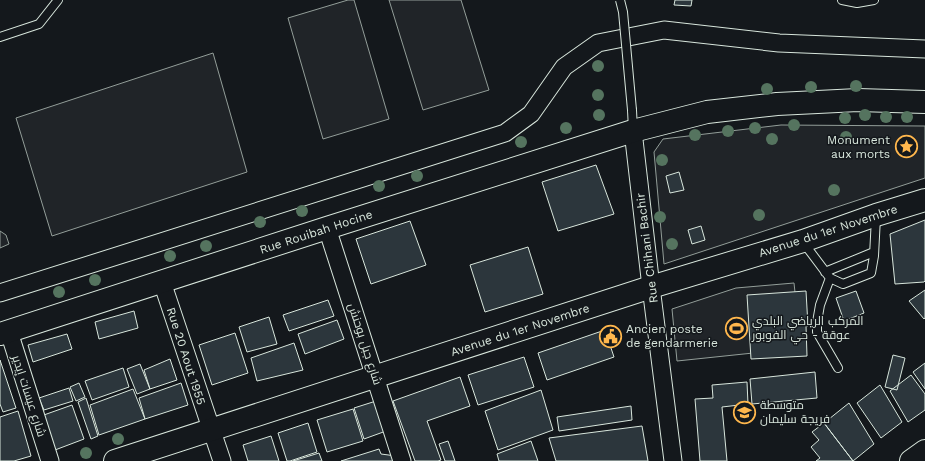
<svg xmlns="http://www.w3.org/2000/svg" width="925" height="461" font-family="'Work Sans',Cairo,sans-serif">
  <rect width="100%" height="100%" fill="#14181c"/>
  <!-- green -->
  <path fill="#202428" stroke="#939e99" d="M348,0h6l35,119 -66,20 -35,-121z
    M389,0h72l28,90 -66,20z
    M213,53l34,119 -195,64 -36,-118z
    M781,125l144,1v52l-261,86 -10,-112 9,-13z
    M0,231l6,4 3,9 -9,4z
    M794,283l7,65 -124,13 -5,-52 64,-21z"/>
  <!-- building -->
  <path fill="#2c363c" stroke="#d8e6dc" d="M675,0h17l-1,6 -17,-1z
    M596,165l18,49 -56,17 -16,-49z
    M679,172l5,18 -14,3 -4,-17z
    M925,220v61l-1,1 -29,2 -5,-50z
    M410,221l16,44 -55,19 -15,-45z
    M701,226l4,14 -13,4 -4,-14z
    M528,247l15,47 -58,18 -15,-47z
    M925,290v28l-1,1 -15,-18z
    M806,291l2,35h-2l1,30 -56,3 -4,-64z
    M856,291l8,22 -20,8 -8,-23z
    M328,300l6,16 -45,15 -6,-16z
    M134,311l4,17 -39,11 -4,-17z
    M269,317l8,27 -30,8 -8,-25z
    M337,320l7,19 -39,15 -7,-20z
    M605,330l9,27 -67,23 -9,-27z
    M235,333l13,40 -36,12 -13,-40z
    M67,334l5,15 -39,13 -5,-17z
    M294,343l9,27 -46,11 -6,-23z
    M893,355l12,3 -8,32 -12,-3z
    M524,357l10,30 -56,18 -10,-30z
    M170,359l7,21 -27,9 -6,-19z
    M0,360l16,48 -13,4 -3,-8z
    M925,363v26l-12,-17z
    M140,364l10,25 -13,5 -10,-25z
    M123,368l6,19 -37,13 -7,-19z
    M815,372l2,26 -65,6 -2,-25z
    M911,375l14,19v16l-17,12 -18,-31z
    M460,377l10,29 -43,15 14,39 -3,1h-23l-22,-60z
    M747,382l1,22 -26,3 5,54h-27l-5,-62 18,-1 -1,-13z
    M79,383l6,14 -9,4 -6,-14z
    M181,383l7,22 -43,14 -6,-21z
    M880,385l22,37 -21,16 -24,-35z
    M69,388l4,13 -29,9 -5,-12z
    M133,389l12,30 -46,16 -9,-30z
    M541,390l12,40 -55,20 -13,-39z
    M86,398l12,38 -7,3 -13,-37z
    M376,401l10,30 -22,8 -10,-31z
    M849,403l25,41 -21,17 -29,-38z
    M72,405l12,34 -29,11 -14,-34z
    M631,406l1,14 -73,11 -2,-14z
    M353,409l10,32 -36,11 -10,-32z
    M18,411l13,45 -17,5h-14v-44z
    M308,423l9,29 -27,9h-3l-9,-28z
    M824,423l29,38h-37l4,-3 -9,-11 8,-7 -7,-8z
    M642,426l6,35h-92l-7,-23z
    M271,436l8,25h-31l-5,-16z
    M448,441l7,20h-10l-6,-17z
    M531,441l7,20h-39l-2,-7z
    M379,449l2,5 15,2 2,5h-57z
    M319,453l3,8h-29z"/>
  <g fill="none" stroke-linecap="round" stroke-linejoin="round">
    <defs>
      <path id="lane" d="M842,0l15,3 17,-3
        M0,37l39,-13 19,-24
        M632,110l1,20
        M803,242l27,36 13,6 28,-11 3,-17 2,-39
        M825,272l49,-20
        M830,278l-10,27 -3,17v10l21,36"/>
      <path id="street" d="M633,131l18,156 22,174
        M327,228l75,233
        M162,282l60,179
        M0,293l505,-160 26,-19 33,-47 34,-24 66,-13 115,13 146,6
        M9,332l41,129"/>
      <path id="secondary" d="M115,461l536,-174 152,-46 73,-26 49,-15"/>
      <path id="primary" d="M0,334l327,-106 306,-97 74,-19 70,-8 81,-4 67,2
        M911,461l14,-10"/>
    </defs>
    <!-- lane casing -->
    <use href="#lane" stroke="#d8e6dc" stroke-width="10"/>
    <!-- street casing -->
    <use href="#street" stroke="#d8e6dc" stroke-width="19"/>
    <!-- secondary casing -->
    <use href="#secondary" stroke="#d8e6dc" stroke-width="24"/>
    <!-- primary casing -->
    <use href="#primary" stroke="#d8e6dc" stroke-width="24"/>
    <!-- lane -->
    <use href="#lane" stroke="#14181c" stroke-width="8"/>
    <!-- street -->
    <use href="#street" stroke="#14181c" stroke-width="17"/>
    <!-- secondary -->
    <use href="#secondary" stroke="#14181c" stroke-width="22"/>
    <!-- primary -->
    <use href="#primary" stroke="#14181c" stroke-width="22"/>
    <defs>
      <path id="lane-bridge" d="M620,0l3,12 9,98"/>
    </defs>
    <!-- lane-bridge casing -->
    <use href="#lane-bridge" stroke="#d8e6dc" stroke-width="10" stroke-linecap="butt"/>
    <!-- lane-bridge -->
    <use href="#lane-bridge" stroke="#14181c" stroke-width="8"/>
  </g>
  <!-- trees -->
  <g fill="#55745f">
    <circle cx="598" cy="66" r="6"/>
    <circle cx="856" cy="86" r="6"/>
    <circle cx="811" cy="87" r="6"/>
    <circle cx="767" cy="89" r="6"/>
    <circle cx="598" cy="95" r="6"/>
    <circle cx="599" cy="115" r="6"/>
    <circle cx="865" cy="115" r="6"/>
    <circle cx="886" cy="117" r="6"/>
    <circle cx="907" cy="117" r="6"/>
    <circle cx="845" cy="118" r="6"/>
    <circle cx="794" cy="125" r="6"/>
    <circle cx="566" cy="128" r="6"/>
    <circle cx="755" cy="128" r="6"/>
    <circle cx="728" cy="131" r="6"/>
    <circle cx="695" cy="135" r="6"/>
    <circle cx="846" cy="137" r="6"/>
    <circle cx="772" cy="139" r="6"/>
    <circle cx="521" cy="142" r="6"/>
    <circle cx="662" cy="160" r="6"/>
    <circle cx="417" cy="176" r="6"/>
    <circle cx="379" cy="186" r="6"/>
    <circle cx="834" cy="190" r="6"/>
    <circle cx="302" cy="211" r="6"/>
    <circle cx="759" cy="215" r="6"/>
    <circle cx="660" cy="217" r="6"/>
    <circle cx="260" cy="222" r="6"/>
    <circle cx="672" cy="244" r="6"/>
    <circle cx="206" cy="246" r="6"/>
    <circle cx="170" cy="256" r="6"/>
    <circle cx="95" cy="280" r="6"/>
    <circle cx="59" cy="292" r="6"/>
    <circle cx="118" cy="439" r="6"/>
    <circle cx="86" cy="453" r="6"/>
  </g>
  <!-- icons -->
  <defs>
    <symbol id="sight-ring" viewBox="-11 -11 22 22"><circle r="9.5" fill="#14181c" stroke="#ffb74d" stroke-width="1.5"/><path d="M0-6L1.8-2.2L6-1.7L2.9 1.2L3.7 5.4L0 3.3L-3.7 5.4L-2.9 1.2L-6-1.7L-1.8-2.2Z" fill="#ffb74d"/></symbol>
    <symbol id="stadium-ring" viewBox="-11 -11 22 22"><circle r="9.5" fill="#14181c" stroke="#ffb74d" stroke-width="1.5"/><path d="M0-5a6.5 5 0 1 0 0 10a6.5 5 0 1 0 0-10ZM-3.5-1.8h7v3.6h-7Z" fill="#ffb74d"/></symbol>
    <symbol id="civic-ring" viewBox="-11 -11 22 22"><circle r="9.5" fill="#14181c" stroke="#ffb74d" stroke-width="1.5"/><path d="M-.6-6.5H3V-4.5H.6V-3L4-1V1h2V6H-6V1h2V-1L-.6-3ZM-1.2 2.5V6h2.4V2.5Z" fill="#ffb74d"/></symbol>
    <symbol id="school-ring" viewBox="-11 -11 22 22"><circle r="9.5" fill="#14181c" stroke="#ffb74d" stroke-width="1.5"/><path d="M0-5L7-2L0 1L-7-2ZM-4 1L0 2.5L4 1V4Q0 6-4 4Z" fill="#ffb74d"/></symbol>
  </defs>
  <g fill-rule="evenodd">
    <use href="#sight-ring" x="894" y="134" width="25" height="25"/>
    <use href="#stadium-ring" x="724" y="316" width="25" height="25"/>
    <use href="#civic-ring" x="598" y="324" width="25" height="25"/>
    <use href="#school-ring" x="732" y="400" width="25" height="25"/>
  </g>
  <g text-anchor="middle" stroke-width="3" stroke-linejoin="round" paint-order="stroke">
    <!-- poi labels -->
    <g font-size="12" fill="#d8e6dc" stroke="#14181c" text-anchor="start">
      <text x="890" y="144" text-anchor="end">Monument<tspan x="890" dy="14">aux morts</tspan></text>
      <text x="752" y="325">المركب الرياضي البلدي<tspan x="752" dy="14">عوقة - حي الفوبور</tspan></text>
      <text x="626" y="333">Ancien poste<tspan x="626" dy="14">de gendarmerie</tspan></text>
      <text x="760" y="409">متوسطة<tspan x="760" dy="14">فريجة سليمان</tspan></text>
    </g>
    <!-- street labels -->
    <g font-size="12" fill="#d8e6dc" stroke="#14181c">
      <text transform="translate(828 231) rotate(-18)" y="4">Avenue du 1er Novembre</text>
      <text transform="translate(316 232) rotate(-18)" y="4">Rue Rouibah Hocine</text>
      <text transform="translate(647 248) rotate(-97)" y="4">Rue Chihani Bachir</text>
      <text transform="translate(520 330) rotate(-18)" y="4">Avenue du 1er Novembre</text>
      <text transform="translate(365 344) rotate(72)" y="4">شارع جبل بوحنش</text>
      <text transform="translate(186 356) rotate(72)" y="4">Rue 20 Aout 1955</text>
      <text transform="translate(29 396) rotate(72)" y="4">شارع عيسات إيدير</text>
    </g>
  </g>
</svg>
